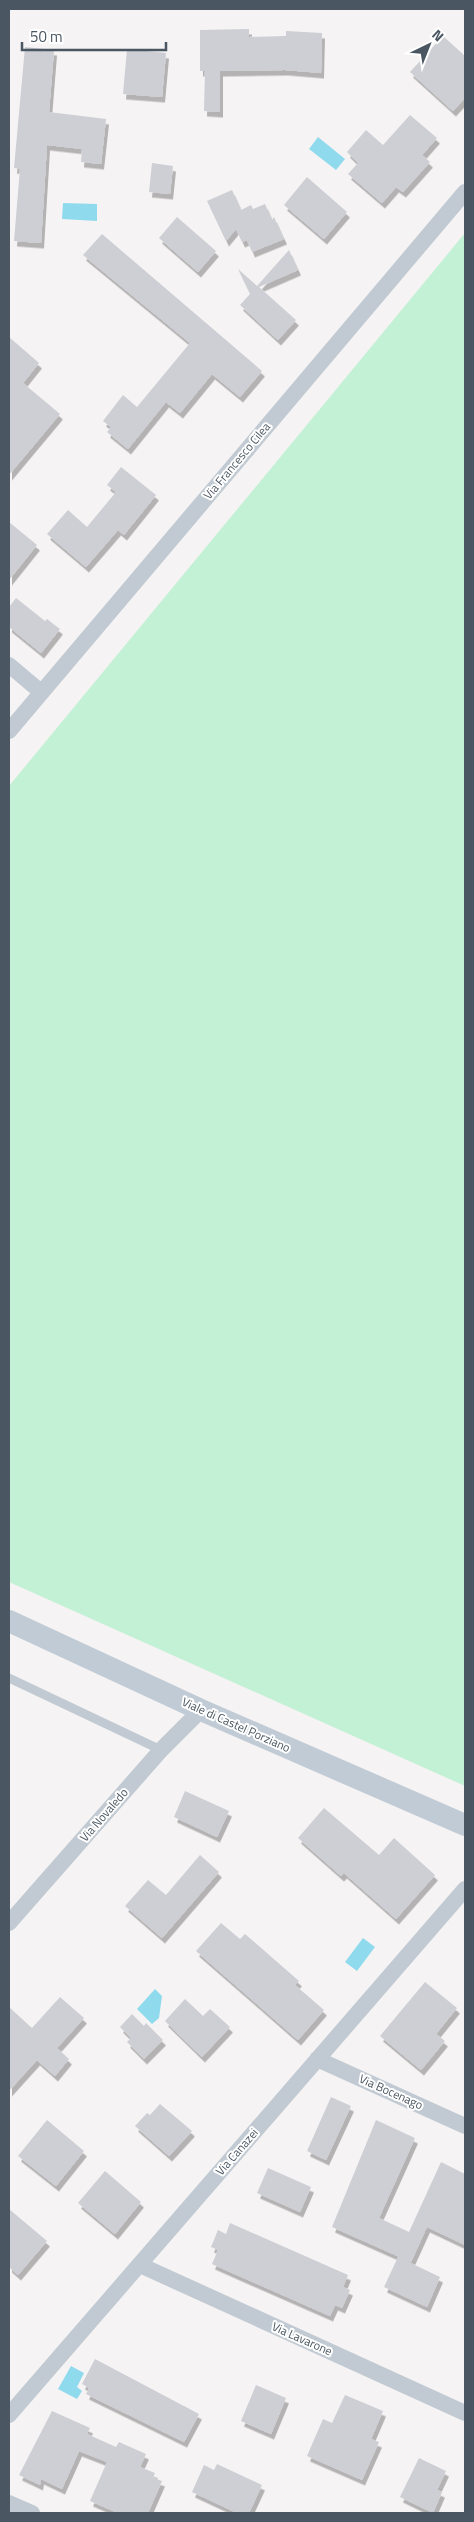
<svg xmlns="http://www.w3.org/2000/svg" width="474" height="2522" font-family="'Titillium Web',sans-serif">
  <defs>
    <filter id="shadow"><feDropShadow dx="3" dy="5.5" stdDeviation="0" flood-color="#0004"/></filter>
  </defs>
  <rect width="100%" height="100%" fill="#f5f3f3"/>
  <!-- green -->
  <path fill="#c3f1d5" d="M465,233v1553l-456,-204v-796z"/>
  <!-- water -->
  <path fill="#90daee" d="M318,137l27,22 -9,11 -27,-21z
    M63,203l34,1v17l-35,-2z
    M363,1938l12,9 -18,24 -12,-9z
    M155,1989l7,7 -3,22 -7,6 -15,-15z
    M71,2366l13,7 -7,14 5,4 -5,8 -19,-10z"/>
  <!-- building -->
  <path fill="#cdcfd5" filter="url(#shadow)" d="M249,29v8l37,-1v-5l36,2 -1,40 -36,-3 -65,1v41l-16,-1 1,-40h-5v-41z
    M443,36l22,20v42l-12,13 -43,-39z
    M25,47l29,3 -5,62 57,7 -5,45 -20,-2 1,-13 -35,-4 -6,98 -27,-2 6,-72 -6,-1z
    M127,49l39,4 -4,44 -39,-3z
    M410,115l27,23 -15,17 8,7 -27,30 -7,-5 -14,16 -34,-29 10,-11 -11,-11 19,-22 17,15z
    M152,163l21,3 -3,28 -21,-2z
    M307,177l40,35 -23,27 -40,-34z
    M232,190l9,20 10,-5 2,4 12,-5 7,16 2,-3 10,22 -32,13 -5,-12 -5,2 -6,-13 -10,12 -19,-40z
    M177,217l39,34 -18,21 -39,-34z
    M102,234l160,137 -22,26 -28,-23 -32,39 -14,-11 -38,47 -21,-17 4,-5 -8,-6 20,-26 14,12 53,-64 -107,-88z
    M289,250l9,20 -39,17 37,33 -18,20 -38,-35 10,-11 -12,-25 19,17z
    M9,337l30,26 -16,20 37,31 -51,61z
    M121,467l35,28 -32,40 -6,-5 -32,37 -39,-33 21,-24 19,17 29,-35 -9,-7z
    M9,522l28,23 -28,35z
    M16,598l29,23 2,-2 13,10 -19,24 -32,-26v-20z
    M185,1791l44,20 -12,26 -43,-20z
    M324,1808l55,47 15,-17 41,37 -39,44 -52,-46 -3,3 -43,-38z
    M200,1855l19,17 -57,66 -37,-32 23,-26 18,15z
    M221,1923l19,16 5,-5 54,47 -4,4 29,25 -26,30 -102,-89z
    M425,1982l32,26 -21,26 9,7 -24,29 -41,-34z
    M60,1997l24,21 -27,30 12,11 -14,17 -18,-16 -28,31v-84l23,21z
    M185,1999l18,17 7,-7 20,18 -28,30 -37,-36z
    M132,2014l12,12 2,-3 17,17 -19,19 -17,-17 4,-4 -11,-11z
    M331,2097l20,9 -25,54 -19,-9z
    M160,2104l32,27 -23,25 -34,-30 12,-13 3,2z
    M47,2120l37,31 -28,35 -38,-30z
    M376,2120l39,18 -36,80 30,14 32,-70 24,12v71l-38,-18 -16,35 -79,-35z
    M268,2168l43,19 -11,25 -43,-19z
    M105,2171l36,31 -26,32 -37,-31z
    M9,2209l38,32 -29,34 -9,-8z
    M230,2223l118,52 -5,12 7,3 -8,18 -7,-3 -5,11 -118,-52 6,-14 -7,-3 7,-17 8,4z
    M398,2257l42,20 -13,30 -43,-20z
    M95,2359l104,55 -15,28 -98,-48 3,-6 -7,-4z
    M256,2385l30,13 -15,36 -30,-13z
    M345,2395l38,16 -12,28 8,3 -17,38 -55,-24 16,-37 9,4z
    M52,2411l38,17 -3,6 29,13 3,-5 27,12 -6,13 15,6 -2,5 9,3 -14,32h-30l-28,-12 17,-39 -28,-11 -17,38 -21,-10 -1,6 -21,-10z
    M419,2458l27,13 -9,19 5,2 -9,21 -33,-16z
    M217,2464l45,21 -13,28h-12l-45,-21 12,-27 10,5z"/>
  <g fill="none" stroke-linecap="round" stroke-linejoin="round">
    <!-- lane -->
    <path stroke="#c1cad2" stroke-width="9" d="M9,1678l152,72"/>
    <!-- street -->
    <path stroke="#c1cad2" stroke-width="16" d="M9,665l32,27
      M9,731l456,-539
      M9,1923l152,-173 40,-40
      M317,2059l148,67
      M140,2265l325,148
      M9,2415l456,-526
      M9,2503l23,10"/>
    <!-- secondary -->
    <path stroke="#c1cbd6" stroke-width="22" d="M9,1621l192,89 264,115"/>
  </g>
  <g text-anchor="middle" stroke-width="4" stroke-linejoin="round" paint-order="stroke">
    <!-- street labels -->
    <g font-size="12" fill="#4a5661" stroke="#fff">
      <text transform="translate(237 461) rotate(-50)" y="4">Via Francesco Cilea</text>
      <text transform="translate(236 1725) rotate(24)" y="4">Viale di Castel Porziano</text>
      <text transform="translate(104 1815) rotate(-49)" y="4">Via Novaledo</text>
      <text transform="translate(391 2092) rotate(24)" y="4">Via Bocenago</text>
      <text transform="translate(237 2152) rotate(-49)" y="4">Via Canazei</text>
      <text transform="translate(302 2339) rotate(24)" y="4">Via Lavarone</text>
    </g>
  </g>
  <!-- border -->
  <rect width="474" height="2522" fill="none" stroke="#4a5661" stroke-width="20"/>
  <!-- north arrow -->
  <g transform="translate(429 45) rotate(43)" stroke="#ffffff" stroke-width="4" paint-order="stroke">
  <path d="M0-4L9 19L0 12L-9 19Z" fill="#4a5661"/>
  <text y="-8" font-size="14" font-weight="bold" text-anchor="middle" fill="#4a5661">N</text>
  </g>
  <!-- scale -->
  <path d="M22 42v8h144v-8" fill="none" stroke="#4a5661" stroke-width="2.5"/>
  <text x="30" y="42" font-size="15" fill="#4a5661" stroke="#ffffff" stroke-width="4" paint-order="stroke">50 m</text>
</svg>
